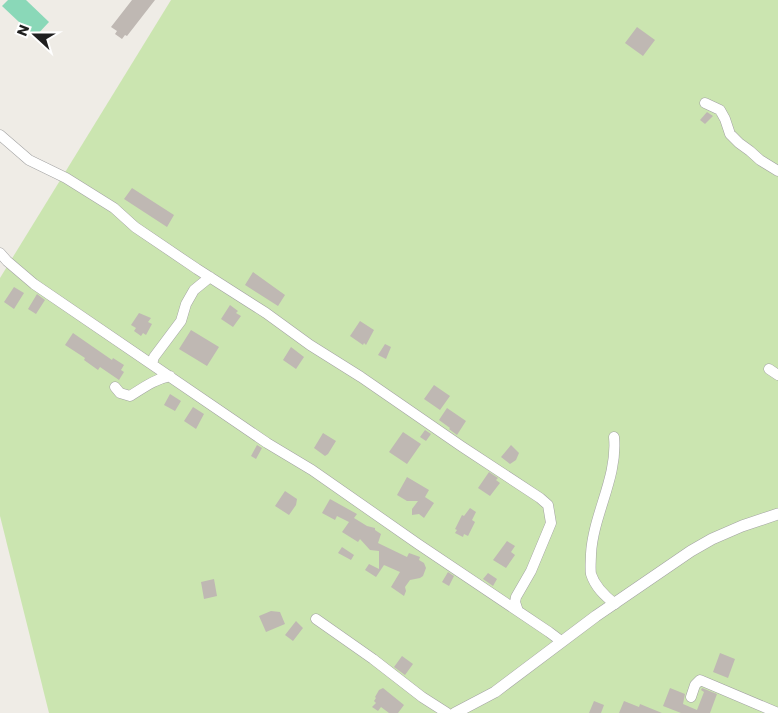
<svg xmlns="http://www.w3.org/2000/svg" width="778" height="713" font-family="Poppins,sans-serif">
  <rect width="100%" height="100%" fill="#efece6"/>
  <!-- grass -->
  <path fill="#cbe5b0" d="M171,0h607v713h-729l-49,-197v-238z"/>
  <!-- pitch -->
  <path fill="#8ad8b8" d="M8,0h18l23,22 -14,15 -33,-31z"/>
  <!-- building -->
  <path fill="#bfb8b3" d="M132,0h23l-28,36 -2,-1 -3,4 -7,-5 2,-3 -6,-4z
    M637,27l18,13 -12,16 -18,-13z
    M707,112l6,4 -8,8 -5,-4z
    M132,188l42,27 -7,12 -43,-28z
    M253,272l32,23 -7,11 -33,-21z
    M14,287l10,6 -10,16 -10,-7z
    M37,294l8,6 -9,14 -8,-5z
    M230,305l8,6 -2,2 5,3 -8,11 -12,-8z
    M139,313l12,5 -3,4 4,2 -6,11 -3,-2 -2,3 -7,-5 2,-3 -5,-3z
    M360,321l14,9 -8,15 -2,-2 -1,2 -13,-9z
    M191,330l28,17 -12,19 -28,-17z
    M73,333l39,27 1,-2 11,7 -3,5 3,2 -5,8 -19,-13 -2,3 -14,-10 1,-2 -20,-13z
    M385,344l6,3 -5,12 -8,-4z
    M291,347l13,10 -8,12 -13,-9z
    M434,385l16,11 -10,14 -16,-11z
    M170,394l11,7 -6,10 -11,-6z
    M193,407l11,7 -8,15 -12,-8z
    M447,408l19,13 -9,14 -8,-6 1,-1 -11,-8z
    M425,430l6,4 -5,7 -6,-4z
    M403,432l18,12 -14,20 -18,-12z
    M323,433l13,8 -8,13 -3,2 -11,-8z
    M257,445l5,3 -6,11 -5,-3z
    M511,445l8,8 -3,7 -6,4 -9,-7z
    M489,472l9,6 -2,2 4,3 -10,13 -12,-8z
    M407,477l22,13 -4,7 9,6 -10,15 -5,-4 -7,1v-6l6,-8h-11l-10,-6z
    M285,491l12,8 -1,6 -7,10 -14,-9z
    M330,499l27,15 -3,4 13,8 8,2v2l6,4 -3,9 29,14 2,-4 11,4 -1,3 5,3 2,5 -3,8 -3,2 -10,2 -5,7 1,4 -2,5 -13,-9 9,-15 -16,-7 -8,12 -11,-7 4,-6 10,5v-18l-9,-1 -10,-11 -2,3 -16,-10 7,-10 -12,-6 -2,4 -13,-7z
    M470,508l6,4 -4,8 3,2 -7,14 -4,-2 -1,3 -8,-4 2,-3 -2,-1 7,-14 2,1z
    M507,541l8,5 -4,6 4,3 -9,13 -13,-8z
    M342,547l12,8 -3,5 -13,-7z
    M448,572l6,4 -5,10 -7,-4z
    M488,573l9,6 -4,7 -10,-7z
    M214,579l3,17 -13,3 -3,-17z
    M271,611l9,1 5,12 -19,8 -7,-16z
    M296,621l7,7 -10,13 -8,-6z
    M720,653l15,6 -7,19 -15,-6z
    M402,656l11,8 -8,11 -11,-8z
    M383,688l21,17 -6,8h-9l-8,-6 -3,4 -6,-4 4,-4 -2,-2 2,-3 -1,-1 4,-7z
    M670,688l15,6 -2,10 14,6 7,-18 -3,-2 1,-2 15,6 -7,19h-29l-18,-7z
    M594,701l10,4 -3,8h-12z
    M624,701l15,6 1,-3 22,9h-43z"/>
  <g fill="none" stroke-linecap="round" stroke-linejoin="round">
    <defs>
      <path id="minor" d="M705,103l15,7 5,9 5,15 9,9 11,8 10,9 18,11
        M0,135l29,25 37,18 48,30 21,19 62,42 69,44 44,32 51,32 100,69 79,52 8,7 3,18 -20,48 -15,26 -1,5 3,9
        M0,253l7,8 27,23 233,159 45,27 106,74 131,88 12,9
        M152,364l2,-7 27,-36 5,-17 8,-14 16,-13
        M769,369l9,6
        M115,387l5,6 10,3c13,-8 25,-17 40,-20
        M614,437c4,40 -21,78 -23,117 0,6 -1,14 0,20 4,13 14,22 24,30
        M316,619l57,40 49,38 25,16
        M691,697l4,-12 5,-5 78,33"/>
      <path id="tertiary" d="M455,713l40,-21 101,-76 95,-65 21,-12 30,-13 36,-12"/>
    </defs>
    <!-- minor casing -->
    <use href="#minor" stroke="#a3a3a3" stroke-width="11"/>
    <!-- tertiary casing -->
    <use href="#tertiary" stroke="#a3a3a3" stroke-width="12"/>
    <!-- minor -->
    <use href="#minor" stroke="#fff" stroke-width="10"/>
    <!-- tertiary -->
    <use href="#tertiary" stroke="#fff" stroke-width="11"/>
  </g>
  <!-- north arrow -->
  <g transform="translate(35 35) rotate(291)" stroke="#ffffff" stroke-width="4" paint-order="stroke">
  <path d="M0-4L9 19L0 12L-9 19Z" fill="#1f1f1f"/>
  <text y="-8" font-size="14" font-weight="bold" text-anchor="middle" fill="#1f1f1f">N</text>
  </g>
</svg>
